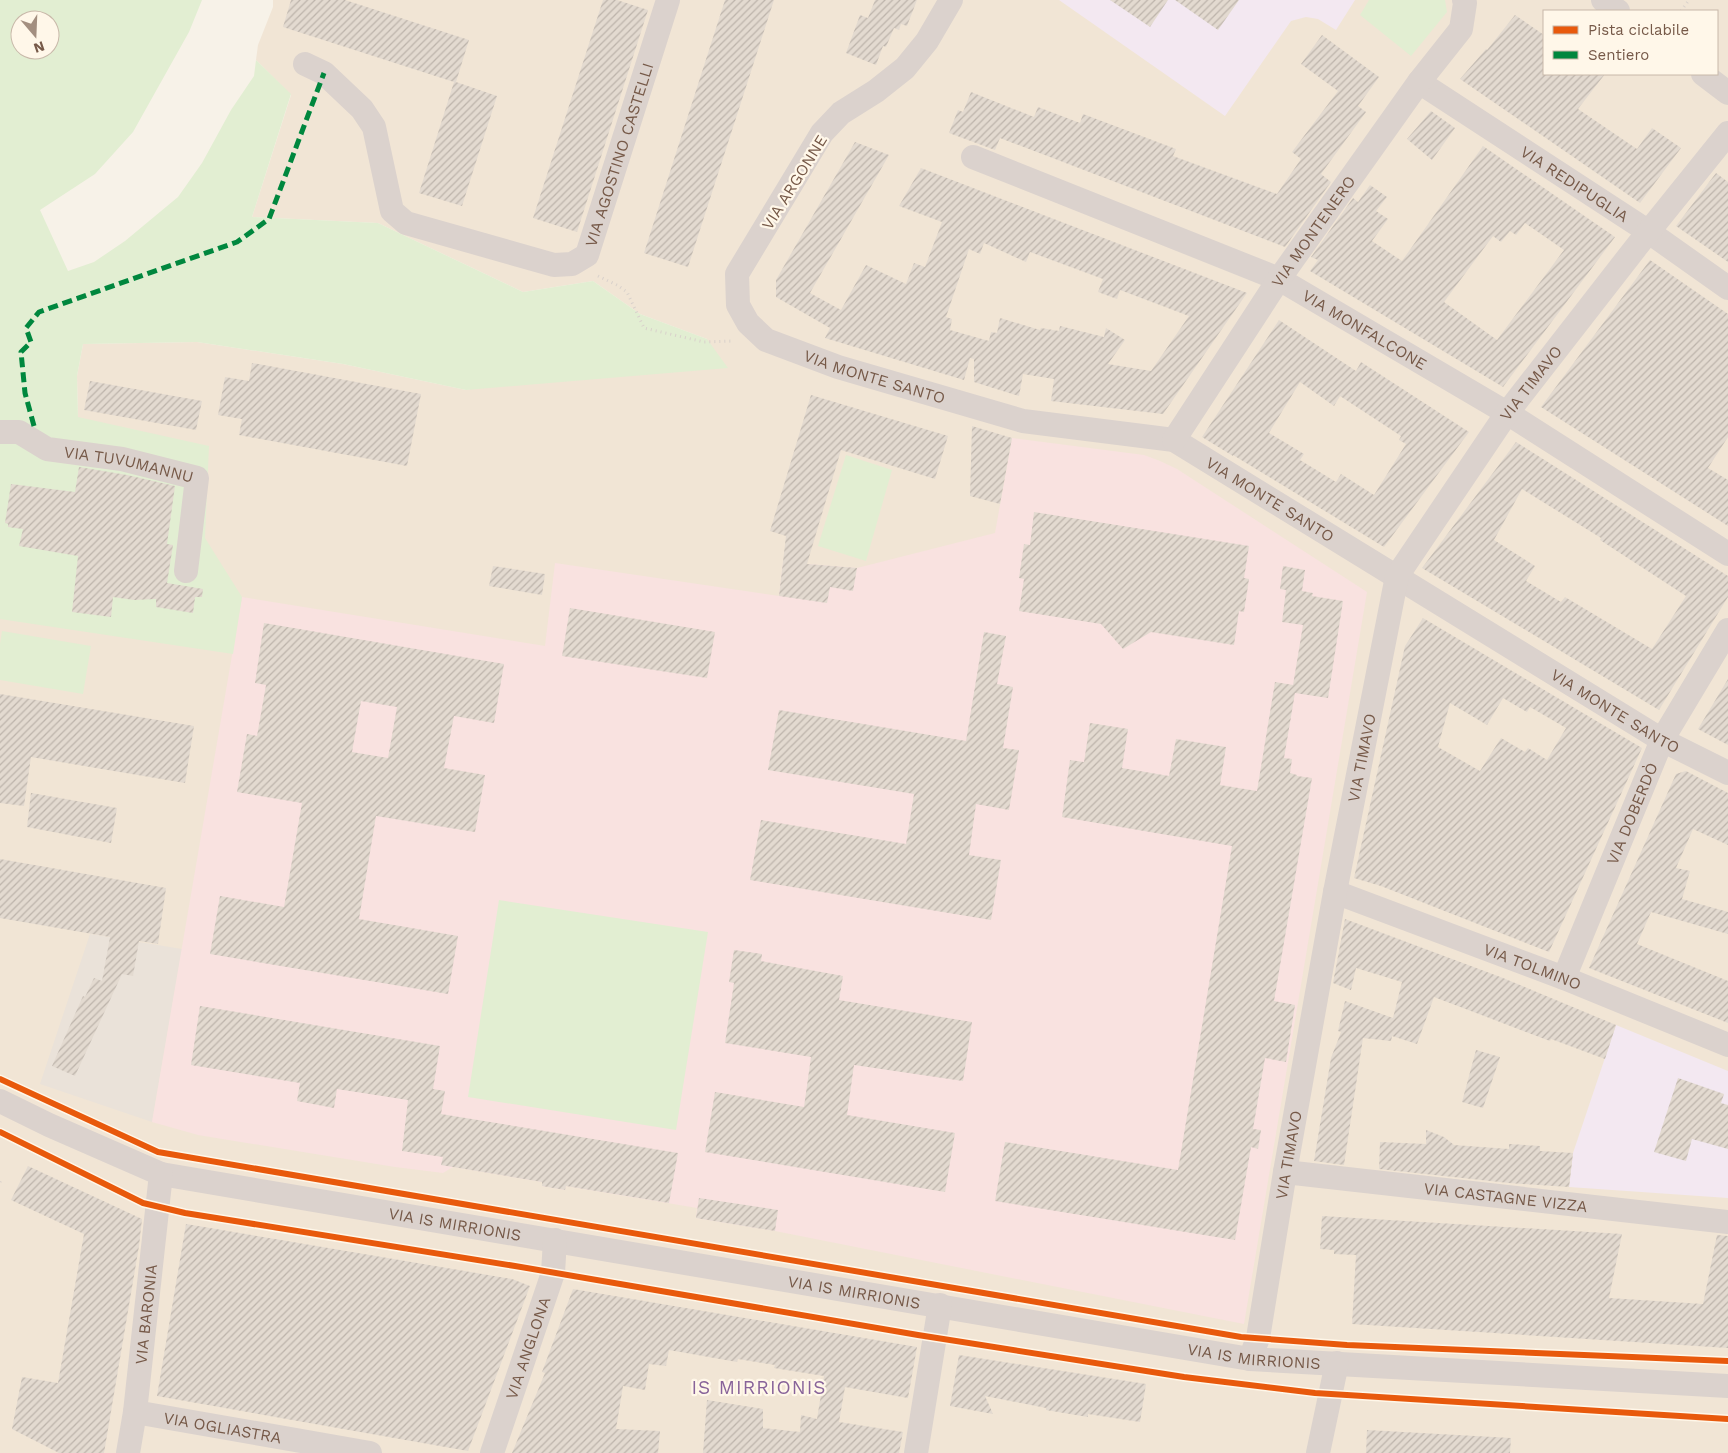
<svg xmlns="http://www.w3.org/2000/svg" width="1728" height="1453" font-family="'Work Sans',sans-serif">
  <defs>
    <pattern id="building-hatch" width="6" height="6" patternUnits="userSpaceOnUse" patternTransform="scale(1.25)"><rect width="6" height="6" fill="#e3dad0"/><path d="M-1 1l2-2M0 6l6-6M5 7l2-2" fill="none" stroke="#bdb4ab"/></pattern>
  </defs>
  <rect width="100%" height="100%" fill="#f7f2e8"/>
  <!-- residential -->
  <path fill="#f1e5d5" fill-rule="evenodd" d="M273,0h1455v1453h-1728v-1060l78,24 -1,-41 6,-32 114,-2 146,22 123,26 241,-51 -67,-25 -47,-33 -70,11 -145,-69 -126,-6 39,-122 -35,-35 2,-15 15,-38zM1544,11h173v63h-173z"/>
  <!-- industrial -->
  <path fill="#eae2d9" d="M90,934l92,15 -30,173 -112,-38z"/>
  <!-- education -->
  <path fill="#f3e8f1" d="M1059,0h296l-19,30 -18,-11 -12,-2 -15,4 -66,95z
    M1616,1025l112,46v127l-159,-11 4,-34z"/>
  <!-- medical -->
  <path fill="#f9e2e0" d="M1012,438l132,17 16,6 17,8 190,123 -123,732 -469,-93 -79,-13 1,-10 -131,-22 -1,4 -23,-4v-4l-89,-15 -10,6 -48,-6 -197,-32 -46,-13 90,-525 303,49 10,-83 224,33 4,-34 74,6 138,-35z"/>
  <!-- green -->
  <path fill="#e2eed2" fill-rule="evenodd" d="M0,0h202l-13,32 -56,100 -38,42 -55,36 28,61 26,-9 31,-21 53,-44 24,-34 29,-53 23,-34 2,-16 35,34 -39,123 126,6 145,69 70,-11 47,33 67,25 21,29 -262,22 -123,-26 -146,-22 -114,2 -6,32 1,41 131,29 -4,92 37,59 -9,57 -233,-35zM20,20h30v30h-30z
    M1369,0h76l2,12 -36,44 -51,-41z
    M846,455l46,15 -26,91 -48,-15z
    M2,631l89,15 -8,48 -83,-14v-36z
    M499,900l209,32 -32,198 -208,-33z"/>
  <!-- building -->
  <path fill="url(#building-hatch)" fill-rule="evenodd" d="M291,0h54l124,40 -13,42 41,14 -35,110 -43,-13 35,-111 -171,-55z
    M603,0h14l31,10 -71,222 -44,-14z
    M725,0h49l-86,267 -44,-14z
    M875,0h42l-10,26 -6,-2 -2,6 -5,-2 -8,19 -3,-1 -7,19 -30,-12 14,-38 8,3z
    M1110,0h58l-18,27z
    M1175,0h64l-21,30z
    M1515,15l29,20v39h61l-27,35 59,40 15,-21 29,20 -41,55 -180,-124 26,-30 1,1z
    M1322,35l57,42 -21,29 8,6 -45,62 10,8 -46,65 -285,-109 -5,12 -46,-17 9,-23 5,2 8,-20 63,25 4,-10 42,16 3,-9 93,35 -3,7 104,38 24,-35 -9,-7 46,-61 -37,-27z
    M1431,111l24,17 -23,32 -25,-21z
    M855,142l34,13 -79,138 31,17 25,-45 40,19 8,-21 11,4 17,-45 -43,-16 22,-38 326,125 -84,121 -112,-13 3,-22 -31,-5 -4,22 -45,-14v-23l-4,-1 -6,22 -139,-42 5,-10 -54,-31v-17zM984,243l42,19 4,-10 73,27 -5,13 19,7 3,-9 69,26 -38,55 -43,-7 17,-24 -19,-12 -2,9 -44,-11 -1,5 -18,-3 -1,2 -40,-12 -3,15 -6,-1 -2,9 -39,-11 2,-11 -6,-2 23,-68 11,5z
    M1483,146l132,91 -112,150 -193,-116 8,-11 -7,-3 42,-59 5,4 12,-17 17,12 -11,14 12,8 -16,22 30,20zM1525,223l39,27 -67,90 -53,-38 49,-66 8,6 9,-11 6,4z
    M1716,173l12,9v80l-52,-36z
    M1650,260l78,54v123l-20,31 20,12v46l-187,-119z
    M1279,320l77,51 5,-9 108,70 -85,115 -151,-92v1l-31,-19zM1300,382l34,24 6,-10 61,40 -2,4 7,4 -32,51 -33,-21 -5,8 -36,-22 4,-6 -35,-21z
    M252,363l169,31 -14,72 -168,-31 3,-16 -24,-4 7,-38 24,4z
    M90,381l112,20 -6,29 -112,-20z
    M811,395l137,41 -13,43 -94,-29 -34,114 50,4 -4,23 -23,-4 -3,16 -48,-7 7,-60 -16,-5z
    M972,426l40,12 -12,66 -30,-8z
    M1516,442l212,134v21l-69,113 -237,-142zM1522,489l79,49 -1,2 86,56 -34,53 -87,-52 -4,5 -35,-21 9,-15 -41,-26z
    M79,467l48,8 48,11 -8,58 6,1 -6,38 36,6 -1,8h-7l-2,16 -37,-6v-8l-22,1 -21,-3 -2,20 -39,-5 6,-56 -59,-10 4,-17 -15,-2v-3l-3,-1 6,-39 64,8z
    M1034,512l215,34 -5,32 5,1 -5,33 -5,-1 -5,34 -83,-13 -28,17 -22,-25 -82,-13 5,-32 -5,-1 5,-34 6,1z
    M493,566l52,8 -3,21 -53,-9z
    M1283,566l22,4 -3,21 11,2 -1,3 31,5 -15,97 -33,-5 -11,65 8,1 -2,14 7,2v1l15,2 -38,223 21,4 -9,57 -21,-4 -12,71 8,1 -3,19 -7,-2 -16,93 -240,-39 10,-59 173,28 54,-324 -170,-29 8,-57 14,2 6,-39 38,6 -6,39 47,8 7,-37 50,8 -6,38 37,6 18,-109 18,3 10,-60 -21,-3 4,-32 -6,-1z
    M570,608l145,24 -8,46 -145,-22z
    M1423,618l219,130 -93,204 -168,-66 -27,-8 51,-232zM1503,698l24,14 3,-5 36,21 -19,32 -19,-12 -3,4 -24,-14 -21,33 -42,-24 12,-44 37,22z
    M264,623l240,41 -10,59 -40,-7 -10,52 41,7 -10,57 -99,-16 -17,103 99,17 -10,58 -238,-40 10,-58 64,11 18,-104 -65,-11 10,-58 10,2 9,-51 -11,-2zM361,701l36,6 -9,51 -36,-6z
    M984,632l22,4 -9,48 16,3 -10,61 16,2 -10,60 -33,-6 -7,51 32,5 -10,60 -241,-40 11,-60 145,24 8,-50 -146,-24 11,-60 187,31z
    M1728,679v66l-30,-16z
    M0,694l194,32 -9,57 -154,-26 -7,49 -24,-3z
    M1686,771l42,22v52l-35,-16 -17,39 14,3 -8,28 46,13v22l-77,-22 -14,32 91,37v42l-139,-55 87,-194z
    M31,793l86,15 -6,35 -84,-16z
    M0,859l166,29 -8,56 -19,-3 -6,35 -11,-2 -47,102 -23,-10 31,-70 2,1 9,-19 8,3 8,-44 -110,-19z
    M1345,919l158,59 113,47 -11,34 -54,-20 -1,2 -116,-44 -17,47 -25,-8 -1,5 -28,-3 -19,127 -30,-4 17,-103 10,-26 -3,-1 7,-30 48,17 9,-36 -46,-14 -5,22 -18,-7z
    M734,950l28,4 -1,7 82,15 -4,24 133,22 -9,59 -109,-16 -7,50 108,18 -10,59 -240,-40 10,-60 89,15 7,-50 -86,-14 9,-60 -5,-1z
    M200,1006l240,40 -7,43 12,2 -4,23 237,39 -9,50 -103,-17 -1,4 -23,-4v-4l-101,-17 2,-8 -41,-6 6,-51 -71,-11 -3,19 -37,-7 3,-18 -109,-18z
    M1476,1050l24,7 -17,51 -21,-6z
    M1678,1078l46,16 -3,9 7,2v44l-36,-10 -6,22 -32,-9z
    M1426,1130l18,7 10,8 55,4v-5l31,2v5l33,2 -4,34 -60,-4 -130,-14 1,-27 46,2z
    M28,1166l114,53 -3,27 -35,207h-45l-47,-24 10,-52 36,6 26,-149 -73,-34z
    M699,1198l79,12 -3,21 -79,-13z
    M1322,1216l300,18 -13,64 94,6 14,-69 11,1v112l-376,-24 4,-69 -22,-1v-4l-14,-1z
    M186,1224l326,55 18,7 -62,165 -311,-55z
    M573,1289l344,58 -9,51 -63,-11 -6,35 64,10 -4,21h-196l4,-53 56,9v19l37,4 1,-17 16,4 7,-43 -50,-8 1,-3 -37,-6 -1,3 -68,-12 -3,16 -17,-2 -4,26 -22,-4 -7,43 44,2 -2,22h-146l33,-80 -3,-1z
    M959,1355l187,29 -6,38 -52,-8v3l-42,-7v-2l-61,-12 8,18 -43,-8z
    M1367,1430l144,8 -1,15h-144z"/>
  <g fill="none" stroke-linecap="round" stroke-linejoin="round">
    <!-- path -->
    <path stroke="#d9d1cb" stroke-width="3" stroke-dasharray="1 4" stroke-linecap="butt" d="M1681,11l8,-11
      M598,276l19,9 10,7 17,36 60,14 29,-1
      M0,1182l2,-4"/>
    <!-- minor -->
    <g stroke="#dbd2cd" stroke-width="24">
      <path id="s1" d="M951,0l-24,41 -22,27 -29,23 -35,22 -19,20 -85,141 1,31 10,18 18,17 72,27 185,54 151,19 488,300 66,33"/>
      <path d="M1603,0l15,11"/>
      <path id="s2" d="M305,64l19,9 38,36 12,18 18,84 14,12 148,42 18,-1 15,-9 81,-255"/>
      <path d="M1703,74l25,19"/>
      <path id="s3" d="M1419,82l230,150 79,56"/>
      <path id="s4" d="M973,157l306,122 228,134 221,141"/>
      <path id="s5" d="M0,432h19l28,17 75,10 75,19 -11,93"/>
      <path id="s6" d="M1174,440l105,-161 140,-197 42,-53 4,-26 -1,-3"/>
      <path id="s7" d="M1335,892l229,86 164,67"/>
      <path id="s8" d="M1564,978l98,-238 66,-110"/>
      <path id="s9" d="M0,1101l49,24 112,49 1089,185 478,27"/>
      <path id="s10" d="M1285,1172l443,50"/>
      <path id="s11" d="M1250,1359l8,-21 27,-166 50,-280 62,-316 110,-163 130,-167 91,-113"/>
      <path id="s12" d="M135,1412l235,41"/>
      <path id="s13" d="M128,1453l7,-41 26,-238"/>
      <path id="s14" d="M492,1453l61,-180 2,-33"/>
      <path d="M916,1453l24,-148"/>
      <path d="M1318,1453l19,-90"/>
    </g>
    <!-- quiet -->
    <path stroke="#00873e" stroke-width="5" stroke-dasharray="10 5" stroke-linecap="butt" d="M34,426l-9,-33 -4,-41 10,-10 -5,-14 13,-16 198,-70 32,-23 55,-146"/>
    <defs>
      <path id="cycleway" d="M0,1079l158,73 1083,185 106,8 381,16
        M0,1132l143,71 42,10 330,53 403,69 266,42 131,16 413,26"/>
    </defs>
    <!-- cycleway casing -->
    <use href="#cycleway" stroke="#fff7e9" stroke-width="9"/>
    <!-- cycleway -->
    <use href="#cycleway" stroke="#e8590c" stroke-width="6"/>
  </g>
  <g text-anchor="middle" stroke-width="4.5" stroke-linejoin="round" paint-order="stroke">
    <!-- street labels -->
    <g font-size="16" fill="#765948" stroke="#fff7e9">
      <text dy="6" stroke="none"><textPath href="#s2" startOffset="494">VIA AGOSTINO CASTELLI</textPath></text>
      <text transform="translate(794 182) rotate(-58)" y="6">VIA ARGONNE</text>
      <text dy="6" stroke="none"><textPath href="#s3" startOffset="186">VIA REDIPUGLIA</textPath></text>
      <text dy="6" stroke="none"><textPath href="#s6" startOffset="251">VIA MONTENERO</textPath></text>
      <text dy="6" stroke="none"><textPath href="#s4" startOffset="429">VIA MONFALCONE</textPath></text>
      <text dy="6" stroke="none"><textPath href="#s1" startOffset="544">VIA MONTE SANTO</textPath></text>
      <text dy="6" stroke="none"><textPath href="#s11" startOffset="1032">VIA TIMAVO</textPath></text>
      <text dy="6" stroke="none"><textPath href="#s5" startOffset="135">VIA TUVUMANNU</textPath></text>
      <text dy="6" stroke="none"><textPath href="#s1" startOffset="964">VIA MONTE SANTO</textPath></text>
      <text dy="6" stroke="none"><textPath href="#s1" startOffset="1369">VIA MONTE SANTO</textPath></text>
      <text dy="6" stroke="none"><textPath href="#s11" startOffset="612">VIA TIMAVO</textPath></text>
      <text dy="6" stroke="none"><textPath href="#s8" startOffset="178">VIA DOBERDÒ</textPath></text>
      <text dy="6" stroke="none"><textPath href="#s7" startOffset="211">VIA TOLMINO</textPath></text>
      <text dy="6" stroke="none"><textPath href="#s11" startOffset="208">VIA TIMAVO</textPath></text>
      <text dy="6" stroke="none"><textPath href="#s10" startOffset="222">VIA CASTAGNE VIZZA</textPath></text>
      <text dy="6" stroke="none"><textPath href="#s9" startOffset="475">VIA IS MIRRIONIS</textPath></text>
      <text dy="6" stroke="none"><textPath href="#s9" startOffset="880">VIA IS MIRRIONIS</textPath></text>
      <text dy="6" stroke="none"><textPath href="#s13" startOffset="140">VIA BARONIA</textPath></text>
      <text dy="6" stroke="none"><textPath href="#s14" startOffset="111">VIA ANGLONA</textPath></text>
      <text dy="6" stroke="none"><textPath href="#s9" startOffset="1285">VIA IS MIRRIONIS</textPath></text>
      <text dy="6" stroke="none"><textPath href="#s12" startOffset="89">VIA OGLIASTRA</textPath></text>
    </g>
    <!-- quarter labels -->
    <g font-size="19" letter-spacing="1" fill="#886399" stroke="#fff7e9">
      <text x="759" y="1394">IS MIRRIONIS</text>
    </g>
  </g>
  <!-- legend -->
  <rect x="1543" y="10" width="175" height="65" fill="#fff7e9" stroke="#c8b8a9"/>
  <rect x="1553" y="26" width="25" height="8" fill="#e8590c" stroke="#c8b8a9"/>
  <text x="1588" y="35" font-size="15" fill="#765948">Pista ciclabile</text>
  <rect x="1553" y="51" width="25" height="8" fill="#00873e" stroke="#c8b8a9"/>
  <text x="1588" y="60" font-size="15" fill="#765948">Sentiero</text>
  <!-- north arrow -->
  <g transform="translate(35 35) rotate(161)"><circle r="24" fill="#fff7e9" stroke="#c8b8a9"/>
  <path d="M0-4L9 19L0 12L-9 19Z" fill="#a38f80"/>
  <text y="-8" font-size="14" font-weight="bold" text-anchor="middle" fill="#765948">N</text>
  </g>
</svg>
